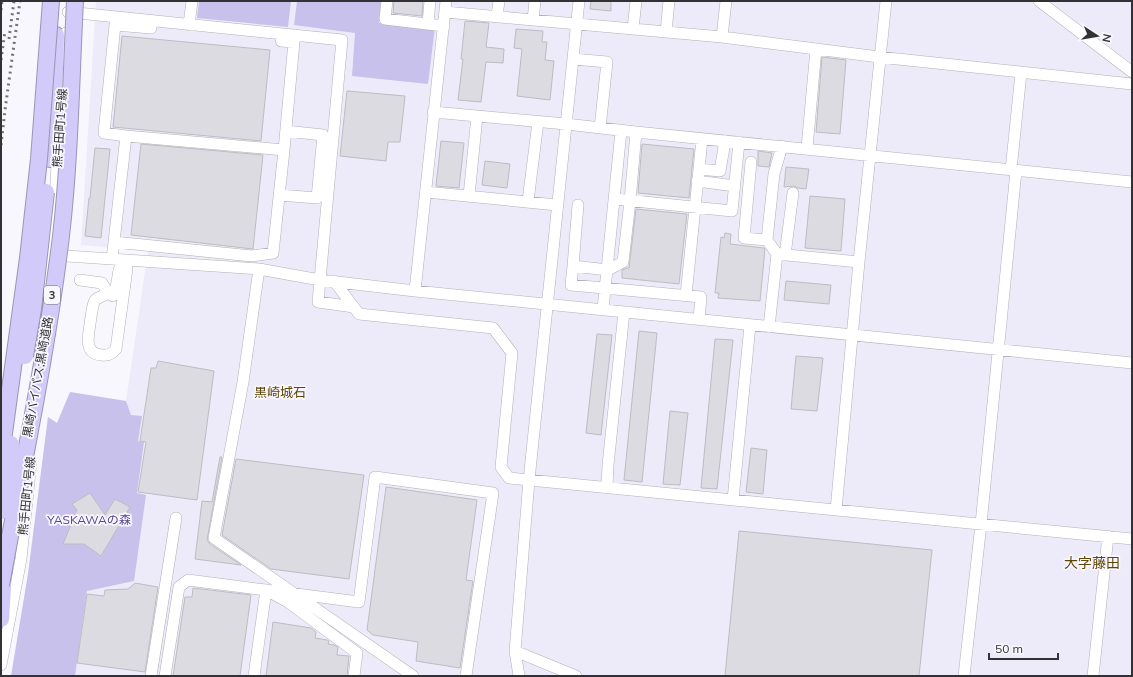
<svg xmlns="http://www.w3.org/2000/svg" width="1133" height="677" font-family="Mulish,'Noto Sans JP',sans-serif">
  <rect width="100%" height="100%" fill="#f8f7fe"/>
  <!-- built -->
  <path fill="#edebf9" d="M96,1h1036v675h-1121l17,-102 20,-157 9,6 13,-31 56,9 22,-150 -67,-6z"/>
  <!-- green -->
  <path fill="#c8c1ec" d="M199,1h92l-3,26 -91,-9z
    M297,1h84l-2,22 56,4 -7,57 -76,-8 3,-43 -61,-8z
    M70,392l56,9 5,14 11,1 -4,25 6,1 -7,51 9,2 -12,86 -47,10 -12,85h-64l17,-102 20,-157 9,6z"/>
  <!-- building -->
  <path fill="#dcdbe1" stroke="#bdbcc2" d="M394,1h29l-1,15 -29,-3z
    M591,1h20v10l-21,-2z
    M465,21l24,2 -3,24 18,2 -1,14 -17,-1 -5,40 -23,-2 5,-41h-2z
    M516,29l27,2 -1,11h5l-2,18 9,1 -4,39 -33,-4 5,-47 -8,-1z
    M122,36l148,14 -9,91 -148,-14z
    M822,57l24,3 -6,74 -24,-2z
    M347,91l58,5 -5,46h-12l-2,19 -46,-5z
    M441,141l23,2 -5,45 -23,-2z
    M141,144l122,11 -10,94 -122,-14z
    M642,144l52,5 -5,49 -51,-5z
    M95,148l15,1 -9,89 -16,-2 4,-38h1z
    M758,151l14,2 -3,14 -11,-1z
    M485,161l25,3 -3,24 -25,-3z
    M786,167l23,2 -3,20 -8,-1 -4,-2 -10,1z
    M810,196l35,3 -4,52 -36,-3z
    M636,209l51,5 -8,70 -57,-6v-8l5,-2h2z
    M725,233l6,1 -1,10 34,4 1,1 -5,52 -42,-3 1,-5h-4l6,-56 3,1z
    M786,281l45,4 -2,19 -45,-4z
    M639,331l18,2 -15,149 -18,-2z
    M597,334l15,1 -11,100 -15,-2z
    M715,339l18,1 -16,149 -16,-1z
    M796,356l27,2 -6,53 -26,-2z
    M158,361l56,10 -17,129 -59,-8 8,-50 -6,-1 11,-73h5z
    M670,411l18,2 -8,72 -17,-1z
    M751,448l16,2 -4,44 -17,-2z
    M220,457h2l-15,83 3,4 31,21 -46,-6 7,-58 10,1z
    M236,459l128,16 -15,104 -78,-10 -49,-34z
    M386,487l91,13 -11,80 7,1 -13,87 -44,-7 2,-19 -45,-7 -6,-5z
    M90,493l15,22 10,-16 15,8 -29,49 -17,-12h-21l14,-34 -5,-6z
    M739,531l193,19 -13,126h-194z
    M135,583l23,4 -13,85 -68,-9 10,-69 17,2 1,-6 23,-1z
    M193,588l58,7 -11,81h-67l12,-79h7z
    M273,622l38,6 5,4 -1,6 12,2 2,1 -1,3 6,1 4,2 -1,8 12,1 -2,20h-81z"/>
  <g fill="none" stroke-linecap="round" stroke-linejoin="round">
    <defs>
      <path id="minor" d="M387,1l-2,18 59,7
        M1039,1l93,71
        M68,12l274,28 -24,262 36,5
        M445,12l277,25 157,20 253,27
        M497,16l2,-15
        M533,20l2,-19
        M428,24l2,-23
        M189,25l3,-24
        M633,29l3,-28
        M666,32l3,-31
        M722,37l4,-36
        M281,41l13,1 -10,108
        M573,59l34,3 -7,66
        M62,94l4,-61
        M433,112l133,12 70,8 496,50
        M126,136l-22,-3 11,-108 36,3
        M807,148l9,-99
        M751,162l-7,76 23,2 10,14 -8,73
        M699,169l3,-30
        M1011,170l10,-97
        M697,181l38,5
        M426,192l131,13
        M279,195l38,3 6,-63 -37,-4
        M469,196l8,-80
        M615,199l117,12 7,-69
        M528,201l10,-79
        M578,205l-5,61 35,4 15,-8 7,-61 6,-69
        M767,240l7,-66 8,-28
        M52,254l6,-107
        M777,254l82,8
        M52,255l207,14 61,11 95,11 717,72
        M785,255l8,-62
        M112,259l2,-17 12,-106 158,14 -11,103 -21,3 -138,-14
        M126,260l1,9 -11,80c-4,5 -8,7 -14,6 -18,-1 -14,-18 -12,-31 1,-8 2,-15 4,-22l2,-3 17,-8 3,-3 3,-18z
        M573,266l-2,19 130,12 -2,22
        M259,269l-16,113 -29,156 199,138
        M80,280l22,3 6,10 5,3
        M334,281l25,33 134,14 19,25 -11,114 8,11 623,61
        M415,291l31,-290
        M40,295l11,-40
        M686,295l13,-126 21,2 5,-30
        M603,309l18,-178
        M607,487l1,-22 16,-153
        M733,500l17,-175
        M836,510l23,-248 27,-261
        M515,651l61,25
        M1,665l20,-106 10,-97
        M151,676l25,-158
        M165,676l14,-89 9,-7 171,22 16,-125 118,16 -27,183
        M254,676l12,-86 22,12 69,51 -3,23
        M519,676l-4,-25 14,-171 50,-479
        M964,676l17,-152 35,-353
        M1093,676l15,-140"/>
      <path id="highway" d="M50,159l4,-58 2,-66
        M1,619l3,-48"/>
    </defs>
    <!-- minor casing -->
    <use href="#minor" stroke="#b1b0b6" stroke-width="12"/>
    <!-- highway casing -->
    <use href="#highway" stroke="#9a95b5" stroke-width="18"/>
    <!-- minor -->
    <use href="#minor" stroke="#fff" stroke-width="11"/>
    <!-- highway -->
    <use href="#highway" stroke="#d2cbfa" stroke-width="16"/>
    <!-- rail -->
    <path stroke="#747477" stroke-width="3" stroke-dasharray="2 4" stroke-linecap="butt" d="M1,10l1,-9
      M9,39l5,-38
      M1,60l4,-29
      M1,145l4,-35 15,-109"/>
    <defs>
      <path id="highway-bridge" d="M25,356l8,-47 13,-117
        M1,455l27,-197 11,-99 12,-158
        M1,511l10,-67
        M1,585c21,-116 46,-232 60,-349 9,-78 10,-157 14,-235"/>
    </defs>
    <!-- highway-bridge casing -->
    <use href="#highway-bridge" stroke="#9a95b5" stroke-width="18" stroke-linecap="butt"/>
    <!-- highway-bridge -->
    <use href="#highway-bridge" stroke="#d2cbfa" stroke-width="16"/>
  </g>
  <g text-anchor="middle" stroke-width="3.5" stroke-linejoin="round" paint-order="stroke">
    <!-- shield labels -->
    <rect fill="#f8f7fe" stroke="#6d6d71" stroke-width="1" x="44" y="286" width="16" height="18" rx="3"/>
    <g font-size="11" font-weight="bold" fill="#323234">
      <text x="52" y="299">3</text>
    </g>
    <!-- street labels -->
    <g font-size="12" fill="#323234" stroke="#f8f7fe">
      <text transform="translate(60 128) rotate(-86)" y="4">熊手田町1号線</text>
      <text transform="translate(38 377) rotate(-80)" y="4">黒崎バイパス;黒崎道路</text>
      <text transform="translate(27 496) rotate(-84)" y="4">熊手田町1号線</text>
    </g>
    <!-- park labels -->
    <g font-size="12" fill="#564291" stroke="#f8f7fe">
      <text x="89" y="524">YASKAWAの森</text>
    </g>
    <!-- neighbourhood labels -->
    <g font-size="13" fill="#5f4508" stroke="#f8f7fe">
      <text x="280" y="397">黒崎城石</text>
    </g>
    <!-- quarter labels -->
    <g font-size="14" fill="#5f4508" stroke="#f8f7fe">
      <text x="1092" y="568">大字藤田</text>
    </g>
  </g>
  <!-- border -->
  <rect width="1133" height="677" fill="none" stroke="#323234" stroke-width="4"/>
  <!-- north arrow -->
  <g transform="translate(1097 36) rotate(102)" stroke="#f8f7fe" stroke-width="3" paint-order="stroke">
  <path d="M0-3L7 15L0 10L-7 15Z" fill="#323234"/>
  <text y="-6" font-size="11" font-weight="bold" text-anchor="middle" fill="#323234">N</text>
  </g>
  <!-- scale -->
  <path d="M989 653v6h69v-6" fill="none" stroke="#323234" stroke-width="2"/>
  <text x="995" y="653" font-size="12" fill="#323234" stroke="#f8f7fe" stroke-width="3" paint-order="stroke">50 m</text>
</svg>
